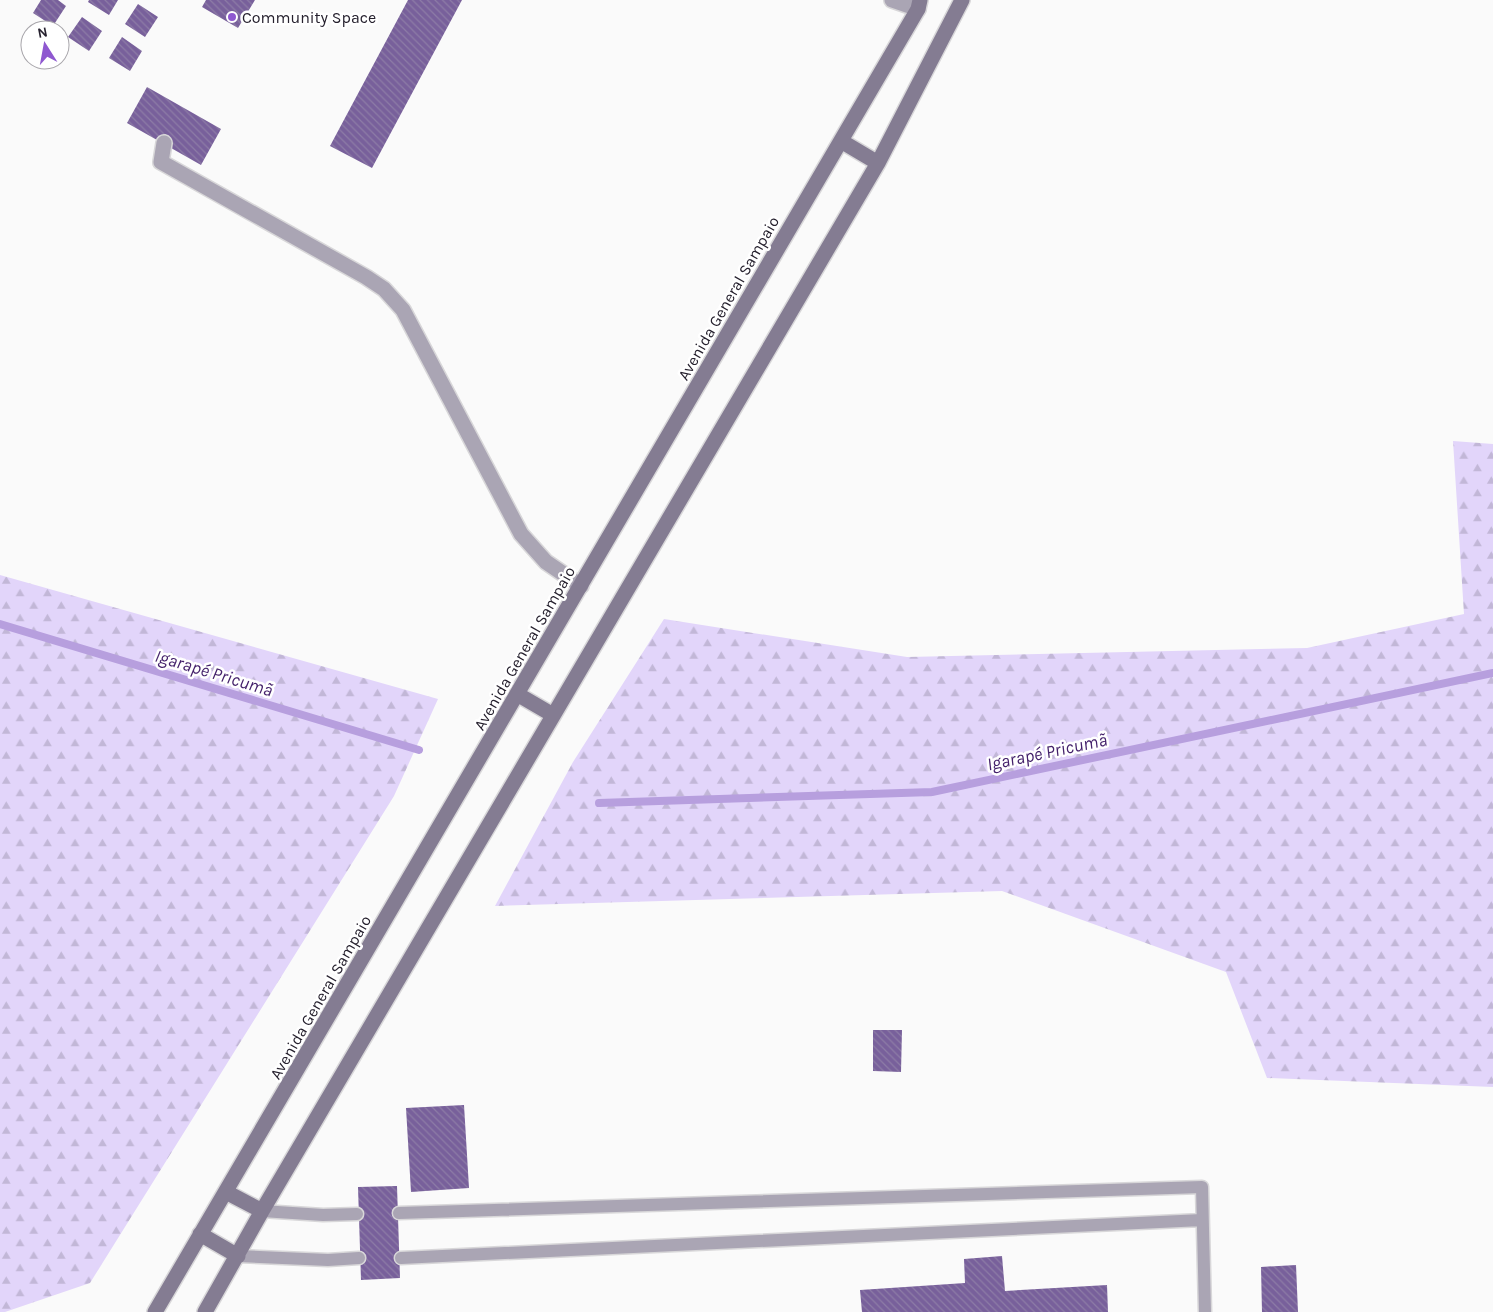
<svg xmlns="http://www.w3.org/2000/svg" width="1493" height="1312" font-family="Karla,sans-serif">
  <defs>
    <pattern id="forest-firs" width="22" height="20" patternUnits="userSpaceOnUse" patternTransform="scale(1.25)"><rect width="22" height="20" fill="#e2d5fa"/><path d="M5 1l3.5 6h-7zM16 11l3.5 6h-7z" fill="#c2b7d7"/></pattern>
    <pattern id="building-back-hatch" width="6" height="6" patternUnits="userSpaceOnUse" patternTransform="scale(1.25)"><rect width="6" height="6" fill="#78609b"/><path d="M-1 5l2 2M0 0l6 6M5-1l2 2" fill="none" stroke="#8d7ca6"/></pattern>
  </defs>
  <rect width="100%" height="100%" fill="#fafafa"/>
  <!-- forest -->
  <path fill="url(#forest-firs)" d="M1453,441l40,3v643l-226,-9 -41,-106 -224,-81 -507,15 78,-144 91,-143 243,38 400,-9 157,-34z
    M0,575l438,124 -44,97 -304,487 -85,29h-5z"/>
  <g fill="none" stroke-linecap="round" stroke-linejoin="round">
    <!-- stream -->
    <path stroke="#b79fde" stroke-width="8" d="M0,624l419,126
      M599,803l333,-11 561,-119"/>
  </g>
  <!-- building -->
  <path fill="url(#building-back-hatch)" d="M41,0h17l8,6 -13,20 -20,-13z
    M89,0h29l-9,15 -21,-13z
    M206,0h49l-17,28 -36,-21z
    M408,0h54l-90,168 -42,-22z
    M138,4l20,13 -13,20 -20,-13z
    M82,17l20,14 -13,20 -21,-14z
    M122,37l20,14 -12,20 -21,-13z
    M147,87l74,42 -20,36 -74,-42z
    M873,1030h29l-1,42 -28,-1z
    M464,1105l5,83 -58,4 -5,-84z
    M397,1186l3,92 -39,2 -3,-93z
    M1002,1256l3,35 102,-6 1,27h-246l-2,-22 105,-7 -1,-24z
    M1296,1265l2,47h-36l-1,-45z"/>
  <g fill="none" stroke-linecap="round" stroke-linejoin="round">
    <defs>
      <path id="lane" d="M262,1211l61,4 34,-1
        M399,1213l803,-26 3,125
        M238,1256l90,4 31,-2
        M401,1258l801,-38"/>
      <path id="street" d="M892,0l26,9
        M164,143l-3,19 205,115 18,12 19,21 118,224 25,28 35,24"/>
      <path id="secondary" d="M841,141l37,22
        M517,694l36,21
        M226,1192l36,19
        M200,1234l38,22
        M155,1312l763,-1303 2,-9
        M205,1312l57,-101 616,-1048 84,-163"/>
    </defs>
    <!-- lane casing -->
    <use href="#lane" stroke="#d8d7d9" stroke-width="15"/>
    <!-- street casing -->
    <use href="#street" stroke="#d8d7d9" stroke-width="18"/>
    <!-- secondary casing -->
    <use href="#secondary" stroke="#d8d7d9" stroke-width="18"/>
    <!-- lane -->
    <use href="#lane" stroke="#aaa5b4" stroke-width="12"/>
    <!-- street -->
    <use href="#street" stroke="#aaa5b4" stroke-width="15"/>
    <!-- secondary -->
    <use href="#secondary" stroke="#847c92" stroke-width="15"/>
  </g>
  <!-- markers -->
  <circle fill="#8f58d0" stroke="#fff" stroke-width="2" cx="232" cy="17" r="5"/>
  <g text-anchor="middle" stroke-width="5" stroke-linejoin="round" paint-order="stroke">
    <!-- poi labels -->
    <g font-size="16" fill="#26212e" stroke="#fff" text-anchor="start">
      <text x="242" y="23">Community Space</text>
    </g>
    <!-- street labels -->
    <g font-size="16" fill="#26212e" stroke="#fff">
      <text transform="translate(728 298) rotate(-60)" y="6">Avenida General Sampaio</text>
      <text transform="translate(524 648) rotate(-60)" y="6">Avenida General Sampaio</text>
      <text transform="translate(320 997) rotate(-60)" y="6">Avenida General Sampaio</text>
    </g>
    <!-- water labels -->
    <g font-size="18" font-style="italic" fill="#44216b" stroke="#fff">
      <text transform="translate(214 673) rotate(17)" y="6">Igarapé Pricumã</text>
      <text transform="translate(1047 752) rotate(-12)" y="6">Igarapé Pricumã</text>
    </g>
  </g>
  <!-- north arrow -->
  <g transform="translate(45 45) rotate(349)"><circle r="24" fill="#ffffff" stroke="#a8a6ab"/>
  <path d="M0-4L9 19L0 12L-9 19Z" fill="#8f58d0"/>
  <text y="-8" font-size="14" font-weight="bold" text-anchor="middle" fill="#26212e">N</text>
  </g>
</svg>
